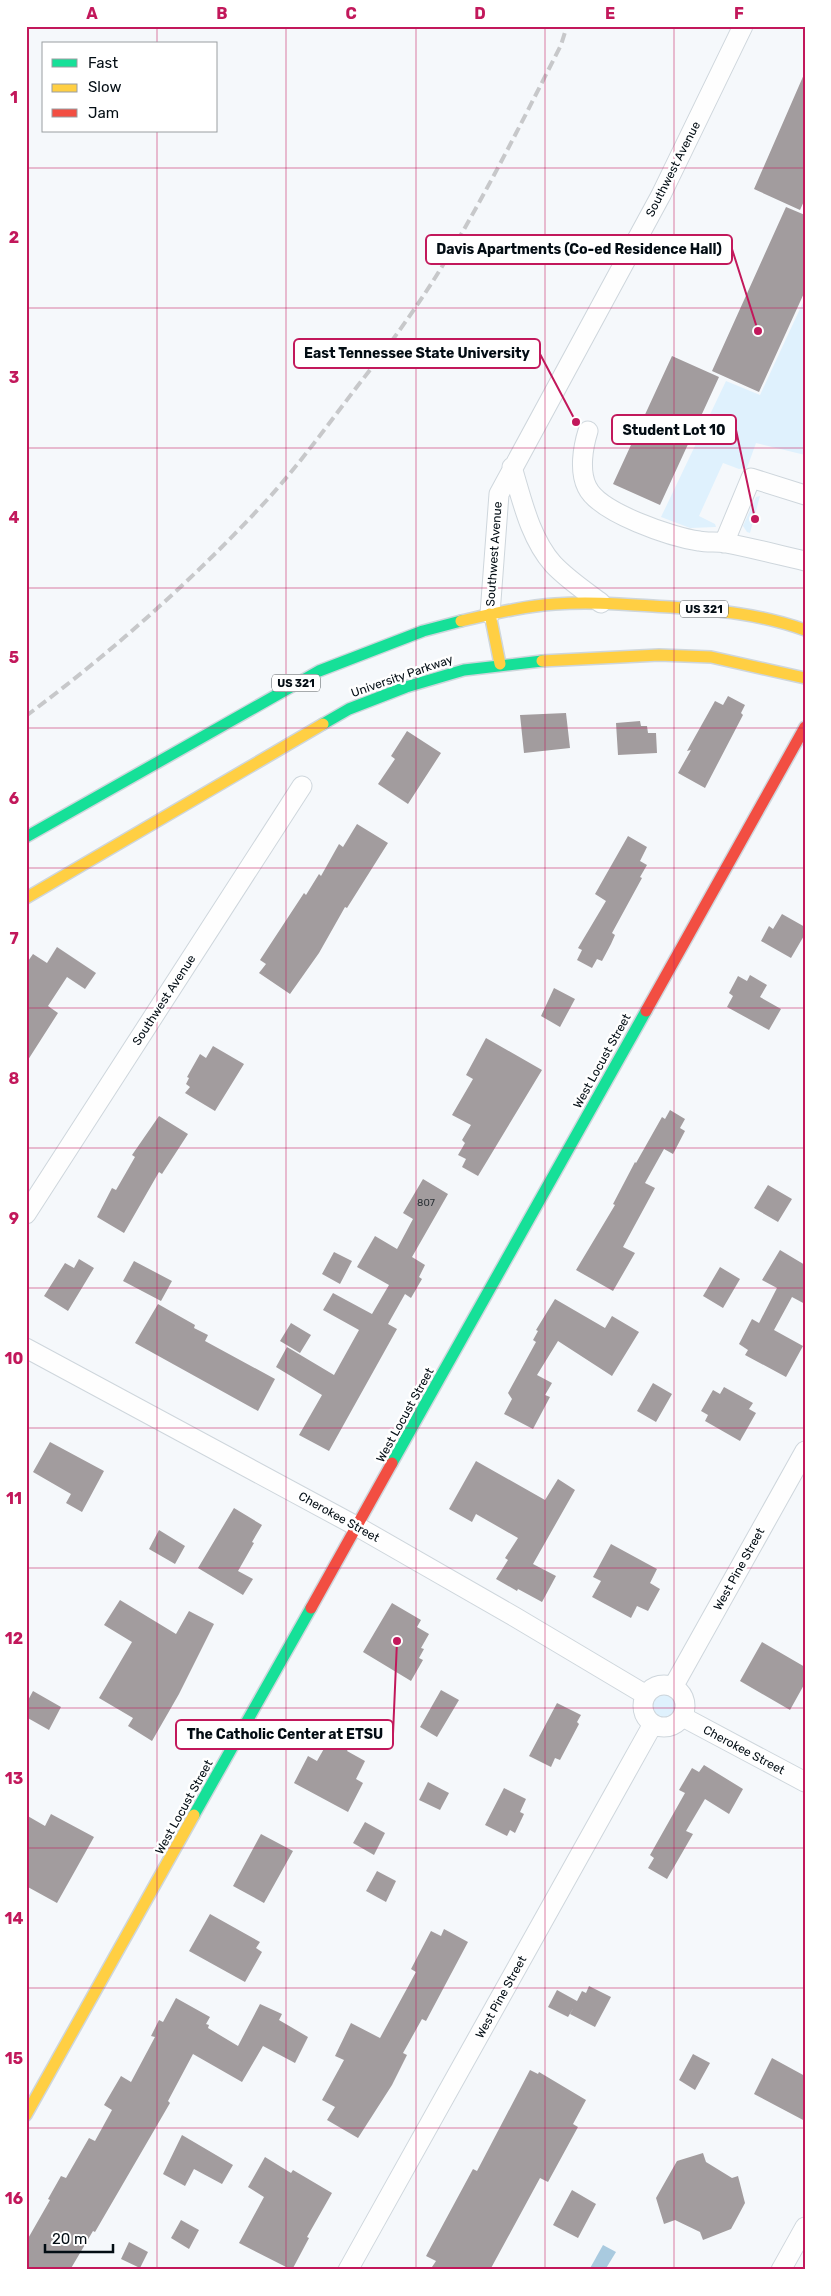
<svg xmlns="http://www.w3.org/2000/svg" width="831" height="2296" font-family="Rubik,sans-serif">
  <rect width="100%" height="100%" fill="#f5f8fb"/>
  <!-- green -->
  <path fill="#dff1fd" d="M805,298v157l-49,-12 -9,25 -8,1 -16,-6 -24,53 16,8 1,3 -26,1 -29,-11 65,-136 34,14z
    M760,496l-10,37 -3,-1 -4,-6 13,-29z
    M652 1706a12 12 0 1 1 24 0a12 12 0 1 1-24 0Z"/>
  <!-- water -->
  <path fill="#a9cadf" d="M603,2245l13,7 -11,18h-16z"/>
  <!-- building -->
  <path fill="#a29c9e" d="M805,72v127l-5,11 -46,-21z
    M786,207l19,8v76l-46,101 -47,-21z
    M672,356l47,21 -59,128 -47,-21z
    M728,696l17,9 -4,8 2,2 -38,73 -27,-15 13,-23 -4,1 28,-50 8,4z
    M566,713l4,35 -46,5 -4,-38z
    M640,721l1,5h6l1,7h8l1,20 -39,2 -2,-32z
    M407,731l34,22 -33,51 -30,-20 17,-25 -4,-3z
    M357,824l31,19 -41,65 -2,-1 -26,46 -29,41 -31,-21 7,-9 -6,-4 44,-67 2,2 13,-21 2,2 18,-32 4,3z
    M628,836l19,11 -7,14 7,4 -7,12 2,1 -30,55 3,2 -4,9 -9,17 -5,-2 -5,9 -15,-8 5,-10 -4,-2 28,-47 -11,-7z
    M782,914l23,13v7l-14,24 -30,-17 8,-15 4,3z
    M57,947l39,26 -11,16 -18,-12 -19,29 10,7 -32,50v-99l7,-10 14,9z
    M750,975l17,10 -7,12 21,12 -12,21 -42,-23 6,-11 -4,-3 9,-17 9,5z
    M554,988l21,11 -15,28 -19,-11z
    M486,1038l56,32 -64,106 -16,-9 4,-8 -8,-4 7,-12 -3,-3 9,-15 -19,-10 21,-36 -7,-4z
    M213,1046l31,18 -29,47 -30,-18 5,-6 -4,-3 3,-6 -2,-1 13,-23 6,4z
    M670,1110l15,9 -5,9 5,3 -12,23 -9,-5 -19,34 10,5 -32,59 12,6 -22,38 -37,-21 39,-65 -2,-1 22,-42 1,1 26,-46 3,2z
    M159,1116l29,18 -26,40 -3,-2 -35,61 -27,-16 15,-29 4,2 19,-33 -3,-2z
    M423,1179l25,15 -36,63 13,8 -6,12 3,2 -11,19 -6,-4 -17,30 9,5 -68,122 -30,-16 23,-40 -46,-28 11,-20 47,28 25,-45 -36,-20 10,-17 39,21 17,-29 -32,-18 18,-31 22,13 16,-30 -10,-6z
    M768,1185l24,14 -14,23 -24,-14z
    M780,1250l25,15v39l-13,-7 -18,33 29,16 -17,31 -41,-22 3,-5 -9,-6 13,-25 7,4 18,-35 -15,-8z
    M334,1252l18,9 -12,23 -18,-10z
    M79,1259l15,9 -26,43 -24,-15 21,-33 9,5z
    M134,1261l38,20 -11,20 -38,-20z
    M720,1267l20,12 -17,29 -20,-12z
    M555,1299l50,29 7,-12 27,16 -27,44 -54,-35 -21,34 15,8 -7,12 5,2 -17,32 -29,-15 8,-15 -4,-6 28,-51 -3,-2 5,-9 -2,-1z
    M158,1304l37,21 -1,3 14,7 -3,6 70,38 -17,32 -123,-68z
    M291,1323l20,12 -11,18 -20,-12z
    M653,1383l19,11 -16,28 -19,-11z
    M724,1387l29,16 -4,6 7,4 -16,28 -35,-20 3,-6 -7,-4 12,-21 7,4z
    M50,1442l54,29 -22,41 -16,-9 5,-9 -38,-22z
    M476,1461l69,39 13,-21 17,11 -42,74 23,12 -14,26 -24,-13 -1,2 -21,-12 12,-19 -3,-2 13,-20 -42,-24 -4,8 -23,-13z
    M234,1508l28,17 -10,17 2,1 -16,28 15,8 -10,16 -45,-27z
    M159,1530l26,16 -10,18 -26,-15z
    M611,1544l46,25 -7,14 10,6 -12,22 -11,-5 -6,12 -39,-21 9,-16 -8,-4z
    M120,1600l56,34 13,-23 25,13 -35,70 -27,47 -24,-15 5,-8 -34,-20 33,-56 -28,-17z
    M392,1603l29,17 -4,7 12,7 -8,14 3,1 -5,9 4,2 -12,21 -48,-29z
    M762,1642l43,25v16l-15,27 -50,-29z
    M441,1690l18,10 -22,37 -17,-10z
    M33,1691l28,16 -12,23 -23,-13v-13z
    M557,1703l24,12 -4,7 2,2 -19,36 -5,-2 -4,9 -22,-11z
    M334,1731l19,10 -6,10 18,10 -9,18 7,4 -15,29 -54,-29 14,-27 9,5z
    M704,1765l39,24 -14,25 -24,-15 -19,32 7,3 -26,45 -19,-11 6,-10 -4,-3 35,-62 -6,-3 13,-22 7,4z
    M428,1782l21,11 -9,17 -21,-10z
    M504,1788l22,11 -6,13 4,2 -9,19 -5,-3 -3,6 -22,-11z
    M51,1814l43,23 -37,66 -31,-17v-71l19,11z
    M365,1822l20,11 -11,22 -21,-12z
    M261,1834l32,17 -29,52 -31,-17z
    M377,1871l19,10 -10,21 -20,-11z
    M210,1914l50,28 -4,6 6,4 -17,30 -56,-31z
    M444,1929l24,13 -42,79 -4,-2 -19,34 4,2 -15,30 -34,53 -31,-18 8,-13 -13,-7 22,-40 -9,-4 16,-33 29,15 36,-66 -5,-3 20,-38 10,5z
    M589,1986l22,11 -16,30 -25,-13 4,-7 -6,10 -20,-10 9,-17 20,11 5,-10 4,2z
    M176,1998l34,19 -4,7 3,1 -1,3 30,18 22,-42 22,10 -3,6 29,17 -13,26 -32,-17 -21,36 -49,-28 -25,47 2,2 -75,129 -2,-1 -23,39h-44v-28l24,-42 -2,-1 13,-23 5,2 23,-40 6,3 17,-31 -8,-5 17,-29 10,6 24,-45 -4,-1 8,-16 4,2z
    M693,2054l17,9 -15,27 -16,-10z
    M772,2058l33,18v45l-51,-27z
    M530,2070l8,4 1,-2 47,28 -13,24 5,3 -30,55 -8,-4 -50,92h-60l6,-9 -10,-5 47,-87 4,2z
    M182,2135l51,30 -11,19 -28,-15 -9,17 -22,-12z
    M703,2153l3,9 26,16 6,-2 7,27 -14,26 -28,11 -3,-8 -25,-12 -11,4 -8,-26 21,-37z
    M265,2157l26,16 2,-3 39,23 -25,44 2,1 -17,32 -53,-27 25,-46 -16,-10z
    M572,2190l24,14 -18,34 -25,-13z
    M181,2220l18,10 -10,19 -18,-11z
    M129,2242l19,10 -8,16 -19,-9z"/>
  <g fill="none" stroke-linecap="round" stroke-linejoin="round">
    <defs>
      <path id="street" d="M588,431c-5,16 -9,40 -1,56 12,26 85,50 112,54 9,2 18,0 27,2 26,5 53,12 79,18
        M512,467c10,33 18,71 41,97 14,15 32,27 48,39
        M724,543l27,-65 54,17
        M490,614l9,-120 162,-299 82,-169
        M26,1214l276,-428
        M26,1348l332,179 157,90 131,78
        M643 1706a21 21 0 1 1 42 0a21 21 0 1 1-42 0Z
        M673,1687l132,-236
        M683,1717l122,65
        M348,2270l305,-546
        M781,2270l24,-43"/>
      <path id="fast" d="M323,724l26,-15 57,-22 58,-17 78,-9
        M26,837l293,-166 104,-40 38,-10
        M392,1463l254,-452
        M194,1815l117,-207"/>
      <path id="slow" d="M490,614l10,50
        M461,621c31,-7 63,-15 94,-17 39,-3 77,1 115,3 46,3 91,7 135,23
        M542,661l117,-6 52,2 94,21
        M26,898l297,-174
        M26,2115l168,-300"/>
      <path id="jam" d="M646,1011l159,-284
        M311,1608l81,-145"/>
    </defs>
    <!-- street casing -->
    <use href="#street" stroke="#ced6dc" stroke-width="21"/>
    <!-- fast casing -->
    <use href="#fast" stroke="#ced6dc" stroke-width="14"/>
    <!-- slow casing -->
    <use href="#slow" stroke="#ced6dc" stroke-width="14"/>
    <!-- jam casing -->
    <use href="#jam" stroke="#ced6dc" stroke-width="14"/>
    <!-- street -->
    <use href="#street" stroke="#fefefe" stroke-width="19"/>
    <!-- fast -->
    <use href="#fast" stroke="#16e098" stroke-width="11"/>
    <!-- slow -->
    <use href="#slow" stroke="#ffcf43" stroke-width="11"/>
    <!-- jam -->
    <use href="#jam" stroke="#f24e42" stroke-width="11"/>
    <!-- rail -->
    <path stroke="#c7c8ca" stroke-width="4" stroke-dasharray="10 5" stroke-linecap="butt" d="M26,716c86,-64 168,-137 240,-215 32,-35 61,-75 90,-113 32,-41 63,-83 90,-128 42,-70 78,-142 115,-215l6,-19"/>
  </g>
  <!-- grid -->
  <path fill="none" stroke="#c2185b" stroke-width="1" stroke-opacity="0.55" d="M157,26v18M286,26v2244M416,26v2244M545,26v2244M674,26v2244M157,131v2139M26,168h779M26,308h779M26,448h779M26,588h779M26,728h779M26,868h779M26,1008h779M26,1148h779M26,1288h779M26,1428h779M26,1568h779M26,1708h779M26,1848h779M26,1988h779M26,2128h779"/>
  <g text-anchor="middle" stroke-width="5" stroke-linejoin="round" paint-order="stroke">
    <!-- number labels -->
    <g font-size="10" fill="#2b3136">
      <text x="426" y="1206">807</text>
    </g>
    <!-- shield labels -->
    <g fill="#fff" stroke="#4f565a" stroke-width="1">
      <rect x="680" y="600.5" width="48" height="17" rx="4"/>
      <rect x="272" y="674.5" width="48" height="17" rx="4"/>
    </g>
    <g font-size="11" font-weight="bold" fill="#030d14">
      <text x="704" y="613">US 321</text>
      <text x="296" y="687">US 321</text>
    </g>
    <!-- street labels -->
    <g font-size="12" fill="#030d14" stroke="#fff">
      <text transform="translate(673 169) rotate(-63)" y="4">Southwest Avenue</text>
      <text transform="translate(494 554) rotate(-86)" y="4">Southwest Avenue</text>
      <text transform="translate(402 676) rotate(-19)" y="4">University Parkway</text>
      <text transform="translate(164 1000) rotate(-57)" y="4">Southwest Avenue</text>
      <text transform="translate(602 1061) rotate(-61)" y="4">West Locust Street</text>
      <text transform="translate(405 1415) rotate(-61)" y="4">West Locust Street</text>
      <text transform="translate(339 1517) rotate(29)" y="4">Cherokee Street</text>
      <text transform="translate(739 1569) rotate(-61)" y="4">West Pine Street</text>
      <text transform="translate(744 1750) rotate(28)" y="4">Cherokee Street</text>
      <text transform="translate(184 1807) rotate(-61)" y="4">West Locust Street</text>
      <text transform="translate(501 1997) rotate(-61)" y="4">West Pine Street</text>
    </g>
  </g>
  <!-- callouts -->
  <path fill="none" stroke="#c2185b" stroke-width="2" d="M758 331L732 249M576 422L540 354M755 519L736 430M397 1641L393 1734"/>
  <g fill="#c2185b" stroke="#fff" stroke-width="2">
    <circle cx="758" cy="331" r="5"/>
    <circle cx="576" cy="422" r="5"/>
    <circle cx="755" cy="519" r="5"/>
    <circle cx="397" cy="1641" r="5"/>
  </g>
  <g fill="#fff" stroke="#c2185b" stroke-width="2">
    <rect x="426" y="235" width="306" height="29" rx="5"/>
    <rect x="294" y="339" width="246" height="29" rx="5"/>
    <rect x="612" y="415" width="124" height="29" rx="5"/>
    <rect x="176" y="1720" width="217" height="29" rx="5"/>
  </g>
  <g font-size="14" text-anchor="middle" font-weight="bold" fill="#030d14">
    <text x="579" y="254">Davis Apartments (Co-ed Residence Hall)</text>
    <text x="417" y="358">East Tennessee State University</text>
    <text x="674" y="435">Student Lot 10</text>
    <text x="285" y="1739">The Catholic Center at ETSU</text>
  </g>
  <!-- border -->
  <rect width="831" height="2296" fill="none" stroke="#ffffff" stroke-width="55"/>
  <!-- legend -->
  <rect x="42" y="42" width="175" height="90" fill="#ffffff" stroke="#9a9ea1"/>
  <rect x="52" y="59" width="25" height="8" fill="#16e098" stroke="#9a9ea1"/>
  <text x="88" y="68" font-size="15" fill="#030d14">Fast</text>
  <rect x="52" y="84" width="25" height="8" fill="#ffcf43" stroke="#9a9ea1"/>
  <text x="88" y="92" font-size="15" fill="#030d14">Slow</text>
  <rect x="52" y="109" width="25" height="8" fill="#f24e42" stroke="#9a9ea1"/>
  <text x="88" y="118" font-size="15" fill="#030d14">Jam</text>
  <!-- scale -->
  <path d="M45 2244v8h68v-8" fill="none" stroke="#030d14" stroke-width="2.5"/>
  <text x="52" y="2244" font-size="15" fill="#030d14" stroke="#ffffff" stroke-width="4" paint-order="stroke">20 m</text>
  <rect x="28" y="28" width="776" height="2240" fill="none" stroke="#c2185b" stroke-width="2"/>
  <g font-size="16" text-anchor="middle" font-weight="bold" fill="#c2185b">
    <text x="92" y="19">A</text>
    <text x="222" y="19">B</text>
    <text x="351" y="19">C</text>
    <text x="480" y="19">D</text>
    <text x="610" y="19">E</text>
    <text x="739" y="19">F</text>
    <text x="14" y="103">1</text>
    <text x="14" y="243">2</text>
    <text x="14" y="383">3</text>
    <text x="14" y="523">4</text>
    <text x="14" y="663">5</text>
    <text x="14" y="804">6</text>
    <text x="14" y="944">7</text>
    <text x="14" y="1084">8</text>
    <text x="14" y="1224">9</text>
    <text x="14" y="1364">10</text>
    <text x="14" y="1504">11</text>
    <text x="14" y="1644">12</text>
    <text x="14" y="1784">13</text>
    <text x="14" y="1924">14</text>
    <text x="14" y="2064">15</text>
    <text x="14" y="2204">16</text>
  </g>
</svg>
